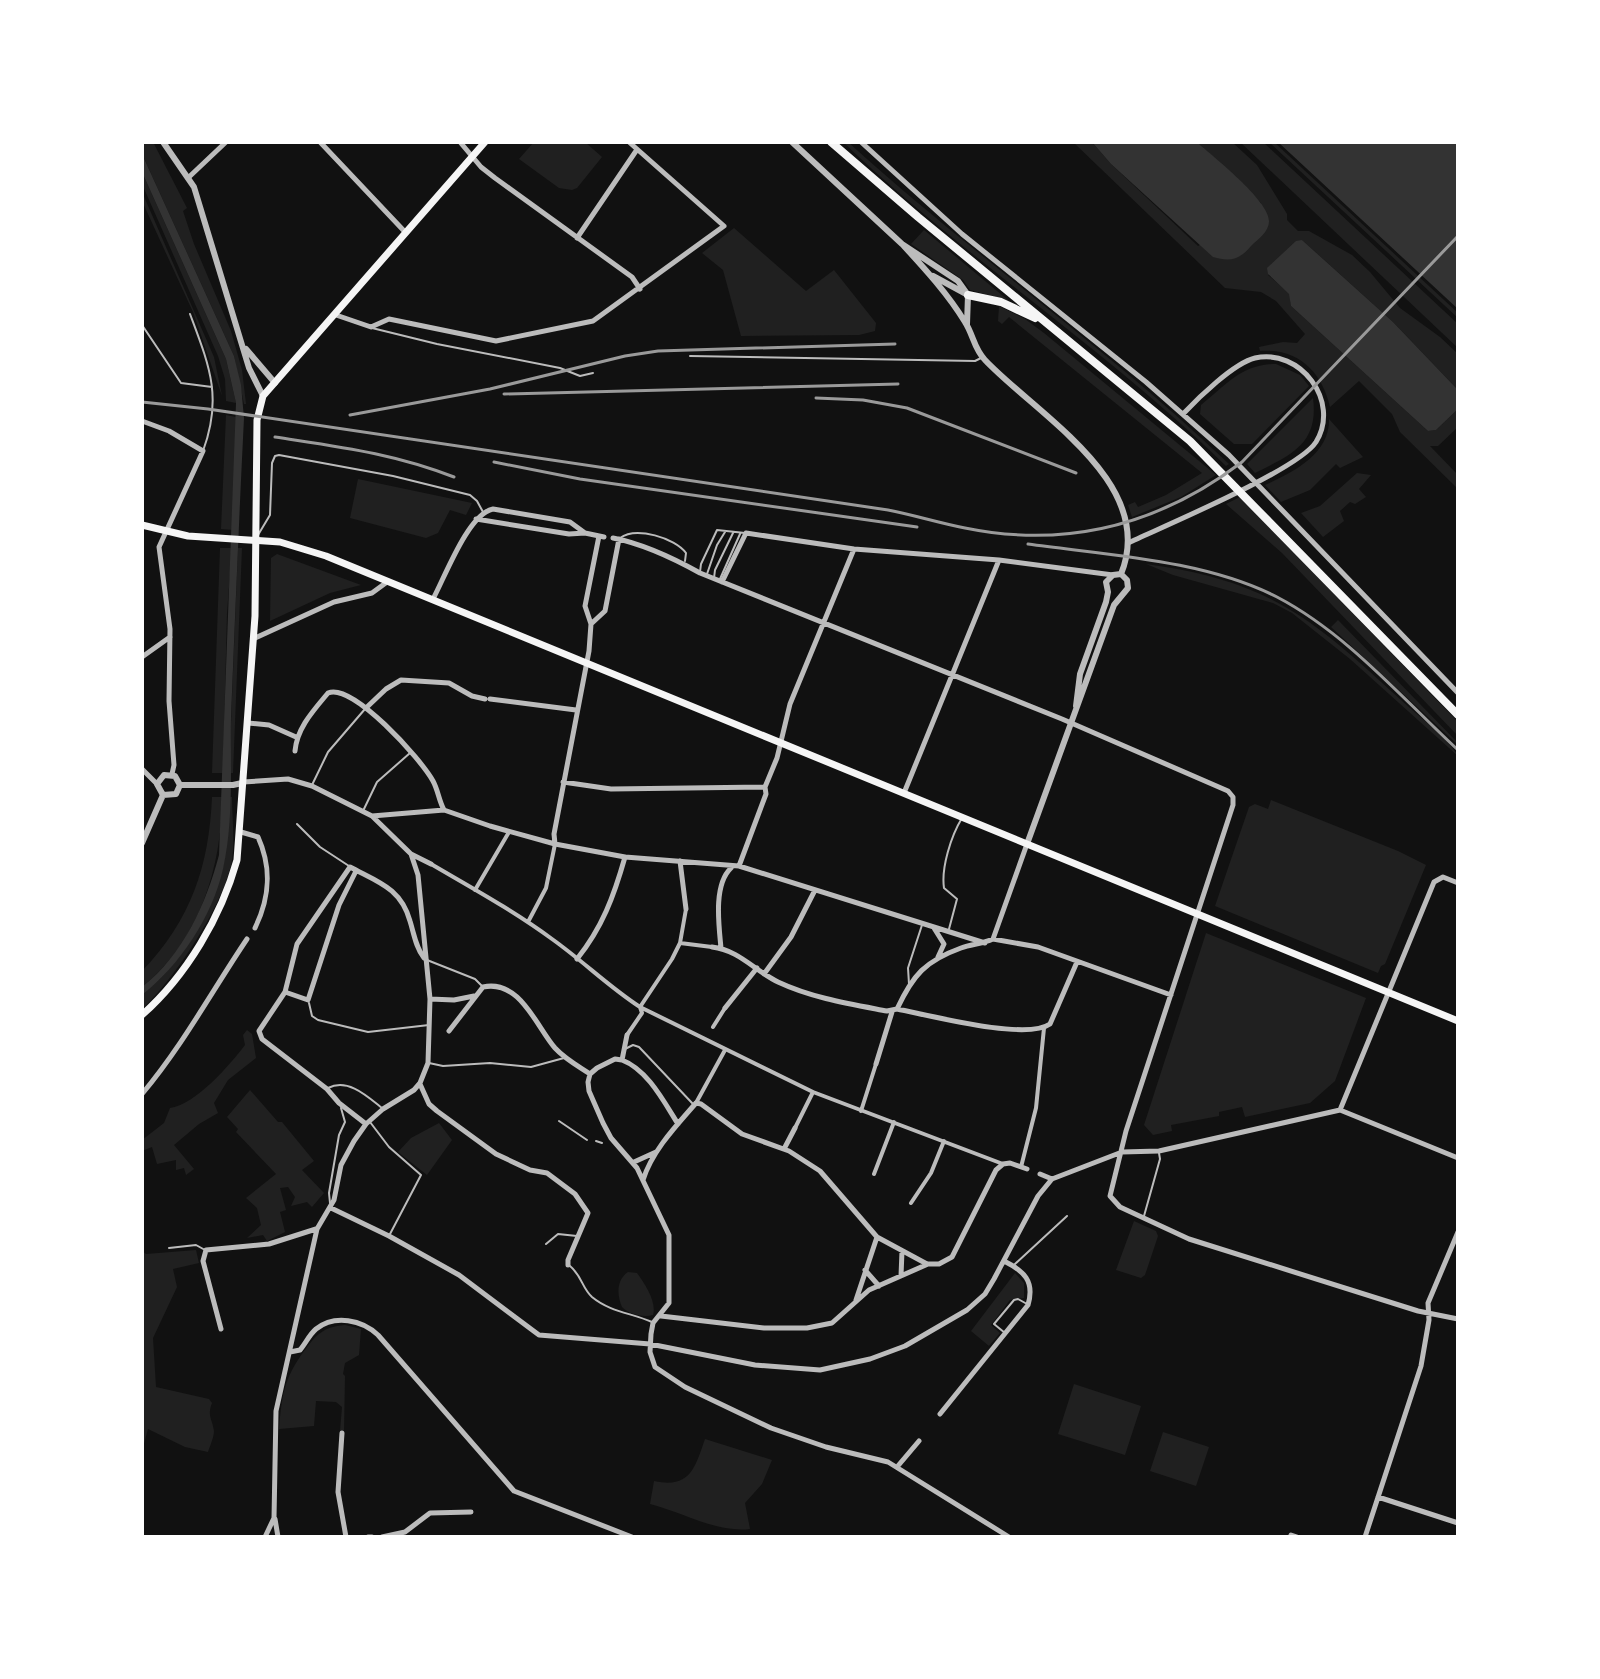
<svg xmlns="http://www.w3.org/2000/svg" width="1600" height="1679" font-family="'Source Serif 4',serif">
  <rect width="100%" height="100%" fill="#111"/>
  <!-- green -->
  <path fill="#202020" d="M142,142h11l34,66 -4,3 11,33 37,87 11,39 4,34h-2l-10,-48 -92,-202z
    M534,142h51l17,15 -25,31 -5,2 -13,-2 -40,-29z
    M843,142h5c123,112 261,207 381,322l-3,2c-119,-117 -262,-208 -383,-324z
    M1073,142h19l19,22 87,82 63,-43 -64,-61h35l25,23 30,49v6l11,11h11l43,24 18,17 30,36 40,29 18,17v36l-65,-68 -91,-82 -34,35 22,19 1,12 137,125 8,-1 22,-21v18l-20,19h-8l28,29v14l-58,-57 -8,-18 -33,-33 -29,26c-8,-35 -32,-59 -70,-56l-1,-4 24,-5 14,1 8,-9 -29,-33 -15,-9 -36,-4z
    M1240,142h23l195,182v24z
    M1269,142h5l184,171v5z
    M142,172l84,187 10,44 -10,-2 -1,-22 -7,-23 -76,-172z
    M142,192l72,165 8,39 -29,-84 -51,-111z
    M734,228l72,63 28,-21 42,53 -1,8 -16,4 -118,1 -18,-66 -21,-17z
    M924,230l79,66 6,5 -39,-11 -7,-10 -52,-36z
    M999,306l26,13 19,14 172,142 -35,22 -49,20 -4,-12 7,-3 3,5 28,-12 36,-22 -193,-156 -7,7 -4,-3z
    M1276,364l24,11 9,11 -57,58h-18l-34,-30 1,-9c25,-20 41,-41 75,-41z
    M1313,398c6,46 -22,57 -58,75l-8,-9z
    M226,415l10,2 -3,113 -12,-1z
    M1329,419l34,38 -23,11 -4,-4 -26,26 -29,12 -16,-17c28,-13 65,-31 64,-66z
    M1357,473l14,2 -12,14 7,8 -11,7 -5,-2 -10,9 4,10 -21,16 -22,-24 19,-7z
    M358,479l114,24 -6,12 -16,-5 -12,23 -12,5 -76,-20z
    M1240,497l218,225v14l-176,-183 -56,-49z
    M220,548h12l-5,65 -4,160h-11z
    M238,548h4l-9,225h-4z
    M277,554l84,31 -31,8 -60,28 1,-63z
    M1146,564c124,17 166,54 255,136 16,15 48,39 57,56l-108,-97 -58,-46 -19,-10 -100,-28z
    M1338,620l120,123v2l-127,-118z
    M212,797h10c0,70 -23,145 -80,190v-16c49,-51 67,-105 70,-174z
    M229,797h3c0,20 3,43 0,63 -7,43 -58,120 -90,149v-14c38,-31 67,-76 80,-124 6,-23 5,-50 7,-74z
    M1271,800l127,51 28,14 -41,99 -4,2 -3,7 -163,-67 34,-99 6,-3 13,5z
    M1206,933l160,65 -31,83 -25,22 -65,14 -3,-10 -23,5v4l-48,9 1,6 -19,4 -9,-10z
    M247,1030l5,4 4,24 -28,22 -14,23 4,10 -19,11 -25,21 20,24 -8,6 -2,-7 -8,2v-10l-19,4 -5,-17 -10,4v-11l22,-17 6,-15c25,-3 60,-43 75,-63l-2,-10z
    M250,1090l28,32h4l32,39 -12,9 22,23 -12,14 -5,-5 -16,4 4,-9 -7,-10 -8,1 6,22 -6,2 5,20 -18,9 -4,-6 -16,3 14,-13 -4,-17 -11,-10 30,-24 -40,-42 2,-3 -11,-12z
    M439,1123l13,17 -25,35 -29,-23 13,-14z
    M1134,1221l22,10 2,5 -13,39 -4,3 -25,-8z
    M196,1250l3,13 -26,6 4,18 -24,51 3,49 53,12 3,4c-5,13 0,15 2,28 0,6 -4,15 -6,21l-23,-5 -37,-18 -6,22v-200l4,3z
    M628,1272l9,1c8,11 20,29 16,42 -10,3 -24,-1 -31,-8 -5,-11 -6,-27 6,-35z
    M1015,1273l9,10v15l-14,2 -19,25 9,8 -11,13 -18,-15z
    M345,1325l16,4 -2,26 -14,8 -2,11 2,2 -1,56 -4,-1 2,-24 -6,-5 -20,-1 -2,25 -35,3c3,-35 5,-50 25,-78 13,-17 19,-24 41,-26z
    M1074,1384l67,22 -16,49 -67,-21z
    M1163,1432l46,15 -13,39 -46,-15z
    M705,1439l67,21 -10,24 -17,19 5,26c-33,4 -68,-17 -100,-25l4,-23c36,8 41,-13 51,-42z"/>
  <!-- water -->
  <path fill="#333" d="M1092,142h105c16,15 72,58 72,79 0,11 -11,18 -18,25 -12,14 -21,16 -38,11l-102,-93z
    M1278,142h180v167z
    M142,154l92,202 7,29 3,33c-5,100 -9,199 -13,299 -1,49 3,103 -8,152 -11,48 -43,96 -81,126v-8c41,-32 64,-83 77,-132l17,-452 -10,-44 -84,-187z
    M1302,240l91,82 65,68v19l-22,21 -8,1 -137,-125 -2,-12 -21,-20 -1,-6 29,-27z"/>
  <g fill="none" stroke-linecap="round" stroke-linejoin="round">
    <!-- service -->
    <path stroke="#bcbcbc" stroke-width="2" d="M190,314c19,51 33,83 13,137
      M142,325l39,58 31,4
      M372,328l65,16 123,24 20,8 13,-3
      M690,356l285,5 6,-3
      M258,535l12,-20 2,-52 3,-7 4,-1 114,21 77,19 7,6 6,11
      M620,538c16,-12 55,0 66,15l-1,8
      M700,572l1,-8 16,-34 28,3
      M707,574l10,-29 8,-13
      M714,578l1,-8 18,-37
      M720,579l20,-45
      M312,785l16,-33 37,-43
      M363,811l14,-29 33,-29
      M297,824l23,23 29,19
      M949,929l8,-30 -13,-11c-3,-20 7,-52 18,-70
      M427,960l48,19 7,7
      M909,984l-1,-16 14,-43
      M309,1003l3,13 6,4 50,12 61,-7
      M625,1049l8,-4 6,2 54,57
      M429,1063l14,3 47,-3 41,4 33,-9
      M328,1088c20,-10 39,8 54,20
      M559,1121l28,19
      M370,1122l19,25 32,28 -31,59
      M596,1141l6,2
      M330,1203l-1,-10 10,-58 6,-13 -4,-14
      M1144,1216l16,-57 -1,-6
      M546,1244l12,-10 19,2
      M169,1248l27,-3 9,5
      M1015,1264l52,-48
      M570,1266c12,10 12,22 22,31 18,15 40,16 60,25
      M1005,1333l-11,-9 20,-24 4,-1 9,5"/>
    <!-- pedestrian -->
    <path stroke="#bcbcbc" stroke-width="4" d="M431,864c41,24 83,47 121,75 31,22 57,48 88,68l173,85 190,72
      M475,890l34,-58
      M528,922l18,-34 9,-44
      M680,943l32,4
      M640,1007l32,-48 8,-16 6,-34
      M713,1027l12,-19
      M627,1035l15,-22 -2,-6
      M696,1103l29,-53
      M861,1111l15,-47
      M795,1128l18,-36
      M1021,1167l15,-59 8,-80
      M874,1174l20,-52
      M911,1203l20,-30 13,-32"/>
    <!-- minor -->
    <path stroke="#bcbcbc" stroke-width="5" d="M320,142l86,91
      M460,142l21,25 14,11 137,99 8,12
      M861,142l101,92 184,148 83,73 229,238
      M189,177l37,-35
      M577,238l59,-87
      M336,315l35,12 18,-8 107,22 97,-20 131,-95 -95,-84
      M142,421l27,10 34,20 -44,96 11,82 -1,72 5,64 -2,9
      M476,519l93,15 16,-1 19,4
      M613,538c31,6 60,20 87,35l362,146 166,72 5,6v8l-107,326 -16,65 10,11 69,32 229,72 40,8
      M1128,543c36,-17 170,-73 188,-101 25,-41 -16,-94 -61,-84 -21,5 -57,40 -72,56
      M722,582l24,-49 108,16 145,11 114,15
      M433,599c12,-22 35,-85 60,-90l77,13 15,11
      M591,624l14,-13 14,-72
      M253,639l81,-37 38,-9 15,-11
      M142,657l28,-20
      M490,699l86,11
      M367,707l19,-18 15,-9 48,3 23,13 13,3
      M248,723l21,2 27,12
      M295,751c2,-23 18,-40 33,-58 24,-11 93,66 105,88 5,9 6,20 11,29
      M142,769l15,15
      M243,782l45,-3 24,7 60,30 39,38 20,10
      M563,782l48,7 154,-2
      M904,793l95,-233
      M372,816l72,-6 46,16 65,18 70,13 114,9 246,77
      M241,832l17,5c14,31 12,60 -3,91
      M555,844l-1,-10 35,-183 2,-27 -6,-18 14,-70
      M680,861l6,48
      M739,866l27,-72 -1,-7 12,-29 13,-54 64,-155
      M934,928l10,16 -6,13
      M993,939l45,8 133,48
      M993,939l34,-95
      M712,947c27,3 43,24 66,35 34,16 72,22 109,29l10,-2c31,6 129,32 153,15l27,-62
      M721,948c-2,-22 -8,-63 10,-80
      M577,959c25,-31 37,-63 48,-102
      M764,974l27,-37 23,-45
      M285,992l23,8 31,-95 17,-34
      M430,999l24,1 20,-4
      M725,1008l32,-40
      M897,1009c16,-34 28,-48 64,-61 11,-4 21,-4 32,-9
      M449,1031l34,-44c37,-8 53,39 72,61 10,11 23,18 35,26
      M627,1035l-5,25c26,10 42,42 56,64
      M622,1060l-7,-1 -18,9 -7,6 -2,8 1,9 14,32 8,15 26,30 32,67v68l-16,20 -2,11 -1,18 5,15 30,20 86,41 55,19 62,15 121,75
      M876,1064l16,-52
      M420,1084l9,20 8,7 59,43 34,16 17,3 28,21 13,19 -20,47v5
      M142,1094c41,-49 70,-103 105,-155
      M1340,1110l94,-228 9,-5 15,6
      M1340,1110l118,48
      M366,1124l-27,-21 -12,-14 -65,-50 -3,-8 26,-39 12,-48 53,-77c28,15 51,21 60,54 4,13 6,27 14,37
      M784,1149l11,-21
      M634,1162l22,-10
      M1040,1174l12,5
      M643,1180c9,-29 33,-54 53,-77l5,1 41,30 47,17 31,20 57,66 50,27
      M331,1208l58,28 70,39 80,60 111,9 105,21 65,5 50,-11 35,-13 62,-36 18,-16 9,-15 44,-83 14,-17 70,-27 37,-1 181,-41
      M865,1270l14,16
      M901,1276l1,-25
      M856,1300l21,-63
      M661,1316l103,12h43l25,-5 37,-33 59,-26h11l13,-7 44,-87 7,-6 7,-1 17,6
      M221,1329l-18,-68 3,-11 63,-6 47,-15
      M290,1352l10,-2c6,-7 9,-15 16,-21 19,-15 46,-9 62,6l136,156 118,46
      M940,1414l88,-109c7,-24 -4,-34 -24,-44
      M342,1433l-4,59 8,45
      M897,1467l22,-26
      M1378,1497l80,26
      M275,1519l3,18
      M1291,1535l6,2
      M265,1537l9,-19 2,-107 41,-182 17,-29 7,-35 13,-24 12,-17 17,-15 31,-19 6,-7 8,-20 2,-64 -12,-124 -7,-21
      M368,1537h4
      M382,1537l23,-5 25,-19 41,-1
      M1365,1537l56,-171 8,-46 -1,-17 30,-71"/>
    <!-- tertiary -->
    <path stroke="#bcbcbc" stroke-width="6" d="M163,142l31,45 55,181 14,28
      M792,142l110,102 56,37 10,14 -1,29
      M903,245c22,24 45,49 62,77 8,12 9,27 20,38 52,55 173,123 136,214
      M933,276l35,19
      M246,349l29,34
      M1076,706l4,-32 26,-72 2,-10 -2,-10 7,-7 8,-1
      M180,785h53l9,-2
      M163,795l-6,-11 7,-9 11,1 5,9
      M163,795l13,-1 4,-9
      M142,843l21,-48
      M1027,844l87,-239 14,-17 -1,-8 -6,-6"/>
    <!-- secondary -->
    <path stroke="#f5f5f5" stroke-width="7" d="M142,1015c45,-40 79,-98 95,-155l18,-244 2,-196 6,-24 222,-254"/>
    <!-- primary -->
    <path stroke="#f5f5f5" stroke-width="7" d="M142,525l46,11 92,6 46,14 1132,465"/>
    <!-- trunk -->
    <path stroke="#f5f5f5" stroke-width="8" d="M831,142l87,75 272,224 268,274
      M968,295l33,7 34,16"/>
    <!-- rail -->
    <path stroke="#9a9a9a" stroke-width="3" d="M504,394l394,-10
      M816,398l47,2 44,8 169,65
      M142,402l66,7 680,101c26,5 51,13 77,18 103,21 194,-3 277,-66l216,-226
      M350,415l140,-26 135,-33 33,-5 237,-7
      M275,437c65,10 117,16 179,40
      M494,462l86,17 337,48
      M1028,544c79,11 177,16 249,53 69,36 124,100 181,153"/>
  </g>
  <!-- border -->
  <rect width="1600" height="1679" fill="none" stroke="#ffffff" stroke-width="288"/>
</svg>
